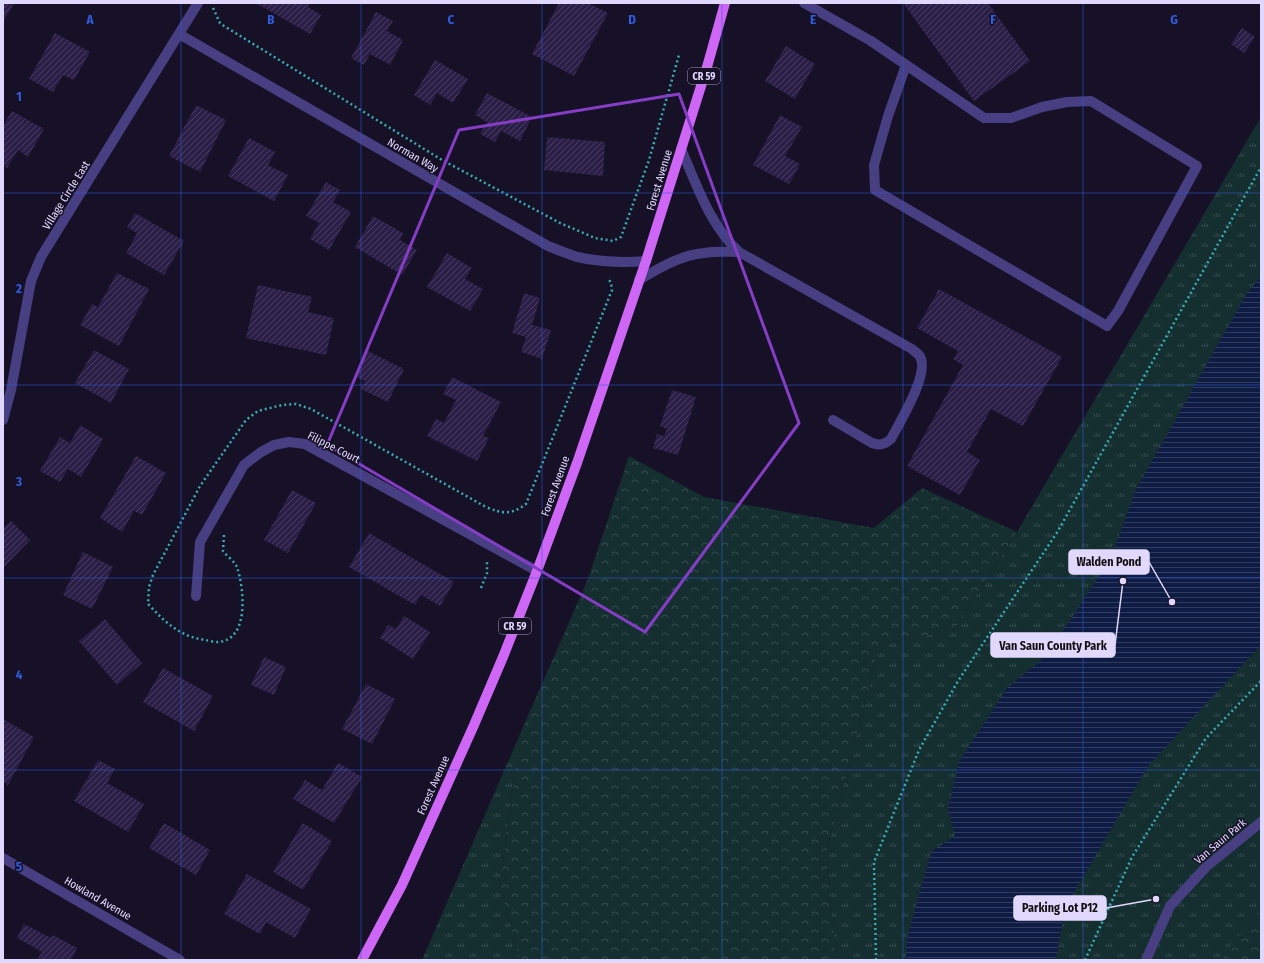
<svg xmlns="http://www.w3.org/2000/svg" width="1264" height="963" font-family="'Fira Sans Condensed',sans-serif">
  <defs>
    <pattern id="grass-tufts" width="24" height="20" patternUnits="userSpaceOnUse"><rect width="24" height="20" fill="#152f31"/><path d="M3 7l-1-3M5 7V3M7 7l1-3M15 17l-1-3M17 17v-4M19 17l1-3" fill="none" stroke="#374d50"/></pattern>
    <pattern id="forest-crowns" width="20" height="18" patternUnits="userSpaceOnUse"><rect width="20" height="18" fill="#152f31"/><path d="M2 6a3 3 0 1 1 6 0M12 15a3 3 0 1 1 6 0" fill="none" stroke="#374d50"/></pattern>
    <pattern id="water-rules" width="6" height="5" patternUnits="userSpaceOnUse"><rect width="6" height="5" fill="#0e1c44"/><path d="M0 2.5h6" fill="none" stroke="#313c60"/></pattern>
    <pattern id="building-hatch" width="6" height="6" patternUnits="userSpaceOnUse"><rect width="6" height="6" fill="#2b1e47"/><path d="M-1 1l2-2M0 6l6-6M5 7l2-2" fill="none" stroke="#493e62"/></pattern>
  </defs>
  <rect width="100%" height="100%" fill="#171127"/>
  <!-- grass -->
  <path fill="url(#grass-tufts)" d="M1261,117v843h-425l-10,-107 54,-209 74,-14 63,-98z
    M520,734l-20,152 20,74h-98z"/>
  <!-- forest -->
  <path fill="url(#forest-crowns)" d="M629,456l75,41 170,31 48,-40 95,44 -63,98 -74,14 -54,209 10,107h-316l-20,-74 20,-152 68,-155z
    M1261,910v50h-37v-7z"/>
  <!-- water -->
  <path fill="url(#water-rules)" d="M1261,276v369l-113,121 -83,142 -9,52h-150l1,-22 24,-86 24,-16 -7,-28 11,-46 48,-74 41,-34 63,-96 25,-69 111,-196z"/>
  <!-- building -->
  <path fill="url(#building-hatch)" d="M3,3h11l-11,19z
    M256,3h54l-2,4 13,8 -11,19z
    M559,3h29l20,10 -34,63 -42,-22z
    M903,3h85l42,58 -56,40z
    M376,12l17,9 -6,10 16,9 -13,25 -20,-11 -6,11 -13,-7z
    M1242,28l13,9 -11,16 -13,-9z
    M55,33l35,19 -16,28 -11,-5 -10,17 -24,-13z
    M786,46l29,18 -20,35 -30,-18z
    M435,60l33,19 -15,24 -16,-10 -7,12 -16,-10z
    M487,93l45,24 -12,24 -19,-10 -6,11 -15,-8 7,-12 -12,-7z
    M196,105l30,15 -26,52 -31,-16z
    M12,111l32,18 -16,28 -10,-7 -11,18 -4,-3v-39z
    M780,115l22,12 -17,29 15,8 -11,20 -36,-19z
    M547,137l58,5 -2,34 -59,-6z
    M249,138l26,14 -7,13 20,10 -14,26 -46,-25z
    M326,182l14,8 -7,12 18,10 -22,38 -19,-11 9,-16 -13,-7z
    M135,213l49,28 -20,34 -38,-22 11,-20 -10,-6z
    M373,216l30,17 -3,7 17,10 -15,25 -47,-28z
    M447,253l25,15 -7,11 18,10 -13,22 -43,-24z
    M117,273l32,16 -30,57 -39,-21 12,-21 6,3z
    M258,285l54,12 -4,15 26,6 -8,37 -80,-17z
    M939,289l123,68 -39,69 -32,-17 -24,43 13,8 -20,35 -53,-29 56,-101 -10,-6 5,-8 -41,-23z
    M524,293l16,5 -8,27 19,5 -9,29 -21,-7 5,-15 -14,-4z
    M94,350l35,19 -18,34 -36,-20z
    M368,351l36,18 -16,33 -27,-13 4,-8 -10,-5z
    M452,377l49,25 -18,34 6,2 -12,23 -50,-25 9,-17 8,4 12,-23 -13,-6z
    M672,390l24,7 -18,58 -25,-7 4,-14 7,2 3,-7 -7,-3z
    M80,425l23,14 -22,38 -13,-8 -8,13 -20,-11 20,-34 10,6z
    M136,456l30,17 -24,42 -8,-4 -12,21 -22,-14z
    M292,490l24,13 -28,50 -24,-13z
    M11,521l19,19 -27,28v-39z
    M369,533l85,49 -14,24 -19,-11 -6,10 -66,-38z
    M83,552l30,15 -21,42 -29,-14z
    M404,616l26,16 -17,27 -33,-21 8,-13 8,4z
    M105,619l37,44 -25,22 -38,-44z
    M264,657l22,10 -12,28 -23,-10z
    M163,668l50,28 -19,35 -51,-29z
    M366,684l29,15 -23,45 -30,-15z
    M3,719l31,18 -26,48 -5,-3z
    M98,760l17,9 -8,14 37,21 -16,28 -54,-31z
    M338,763l24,14 -28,46 -41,-24 12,-19 17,10z
    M164,823l46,27 -14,25 -47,-27z
    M303,823l29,18 -29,49 -30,-18z
    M247,874l64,35 -16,29 -29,-16 -6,12 -36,-20z
    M24,924l27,14 2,-3 24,13 -6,12h-34l5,-8 -25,-14z"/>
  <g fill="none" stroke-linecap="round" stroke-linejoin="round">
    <!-- path -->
    <path stroke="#37aeb3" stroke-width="2.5" stroke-dasharray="2 3" stroke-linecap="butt" d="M213,8l7,15 4,3 218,134 118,63 35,15 18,3 8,-4 28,-77 30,-105
      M224,535l-1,16c4,5 11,10 14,16 7,21 13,73 -19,75 -4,0 -9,-1 -12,-2 -26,-3 -41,-18 -58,-36l1,-17 4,-12 47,-89 46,-66 12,-9 24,-6 14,-1 15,5 175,98c17,7 25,8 40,-3l86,-214 -1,-7 -3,-5
      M481,588l6,-15v-11
      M876,960l-2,-98 45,-112 39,-69 100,-150 203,-364
      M1085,960l47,-103 74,-119 55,-57"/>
    <!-- minor -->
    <path stroke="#483f83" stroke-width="10" d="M804,3l67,38 113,77h27l31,-11 25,-5 24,-1 106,65 -79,145 -11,15 -232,-136 -1,-25 14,-49 18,-51
      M179,34l369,212c10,4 20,8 29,11 23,5 46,6 69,4
      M681,149c16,36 28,75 58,103l173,97c2,2 5,4 7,6 13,16 -20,68 -28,84 -6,5 -11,7 -19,4l-39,-23
      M639,280c20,-12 42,-25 65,-27 12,-2 23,-1 35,-1
      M3,420l8,-30 20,-109 10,-24 157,-254
      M196,596l4,-54 44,-77 17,-13 13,-7 15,-3 16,2 232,127
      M3,858l177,102
      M1146,960l24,-54 36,-39 55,-45"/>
    <!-- major -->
    <path stroke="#cf67f6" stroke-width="10" d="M362,960l40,-75 72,-160 29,-68 34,-86 40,-108 69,-202 61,-194 18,-64"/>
  </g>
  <!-- marked area -->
  <path fill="none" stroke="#853dc5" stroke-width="3" stroke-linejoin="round" d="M679,94l120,329 -154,209 -318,-187 132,-315z"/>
  <!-- grid -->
  <path fill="none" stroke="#315cdc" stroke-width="1" stroke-opacity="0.55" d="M181,3v957M361,3v957M542,3v957M722,3v957M903,3v957M1083,3v957M3,193h1258M3,385h1258M3,578h1258M3,770h1258"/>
  <g text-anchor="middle" stroke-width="3" stroke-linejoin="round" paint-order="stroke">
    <!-- shield labels -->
    <g fill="#171127" stroke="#a49dbd" stroke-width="1">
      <rect x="688" y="68" width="32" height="16" rx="3"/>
      <rect x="499" y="618" width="32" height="16" rx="3"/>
    </g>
    <g font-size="10" font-weight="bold" fill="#e1d9fd">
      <text x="704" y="80">CR 59</text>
      <text x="515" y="630">CR 59</text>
    </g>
    <!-- street labels -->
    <g font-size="11" fill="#e1d9fd" stroke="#171127">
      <text transform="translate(413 155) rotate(30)" y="4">Norman Way</text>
      <text transform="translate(659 180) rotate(-73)" y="4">Forest Avenue</text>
      <text transform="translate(66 195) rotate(-58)" y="4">Village Circle East</text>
      <text transform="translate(334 447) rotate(27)" y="4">Filippe Court</text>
      <text transform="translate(555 486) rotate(-70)" y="4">Forest Avenue</text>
      <text transform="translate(433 785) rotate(-66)" y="4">Forest Avenue</text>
      <text transform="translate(1220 841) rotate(-40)" y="4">Van Saun Park</text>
      <text transform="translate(98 898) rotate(30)" y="4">Howland Avenue</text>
    </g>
  </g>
  <g font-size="13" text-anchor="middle" font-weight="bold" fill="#315cdc" stroke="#171127" stroke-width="3" stroke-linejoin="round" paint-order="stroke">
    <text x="90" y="24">A</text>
    <text x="271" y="24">B</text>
    <text x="451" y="24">C</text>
    <text x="632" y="24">D</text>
    <text x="813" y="24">E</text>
    <text x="993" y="24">F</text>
    <text x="1174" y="24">G</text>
    <text x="19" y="101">1</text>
    <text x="19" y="293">2</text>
    <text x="19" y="486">3</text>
    <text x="19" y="679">4</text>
    <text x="19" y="871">5</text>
  </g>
  <!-- callouts -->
  <path fill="none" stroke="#e1d9fd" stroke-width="1.5" d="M1172 602L1149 562M1123 581L1115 645M1156 899L1106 908"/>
  <g fill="#e1d9fd" stroke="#171127" stroke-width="1.5">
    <circle cx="1172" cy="602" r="4"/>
    <circle cx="1123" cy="581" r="4"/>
    <circle cx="1156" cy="899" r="4"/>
  </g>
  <g fill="#e1d9fd" stroke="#e1d9fd" stroke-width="1.5">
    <rect x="1069" y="550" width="80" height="24" rx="4"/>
    <rect x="991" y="633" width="124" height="24" rx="4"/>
    <rect x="1014" y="896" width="92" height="24" rx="4"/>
  </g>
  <g font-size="12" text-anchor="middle" font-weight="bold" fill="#111">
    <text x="1109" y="566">Walden Pond</text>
    <text x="1053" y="650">Van Saun County Park</text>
    <text x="1060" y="912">Parking Lot P12</text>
  </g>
  <!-- border -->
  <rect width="1264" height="963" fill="none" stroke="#e1d9fd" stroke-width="8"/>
</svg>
